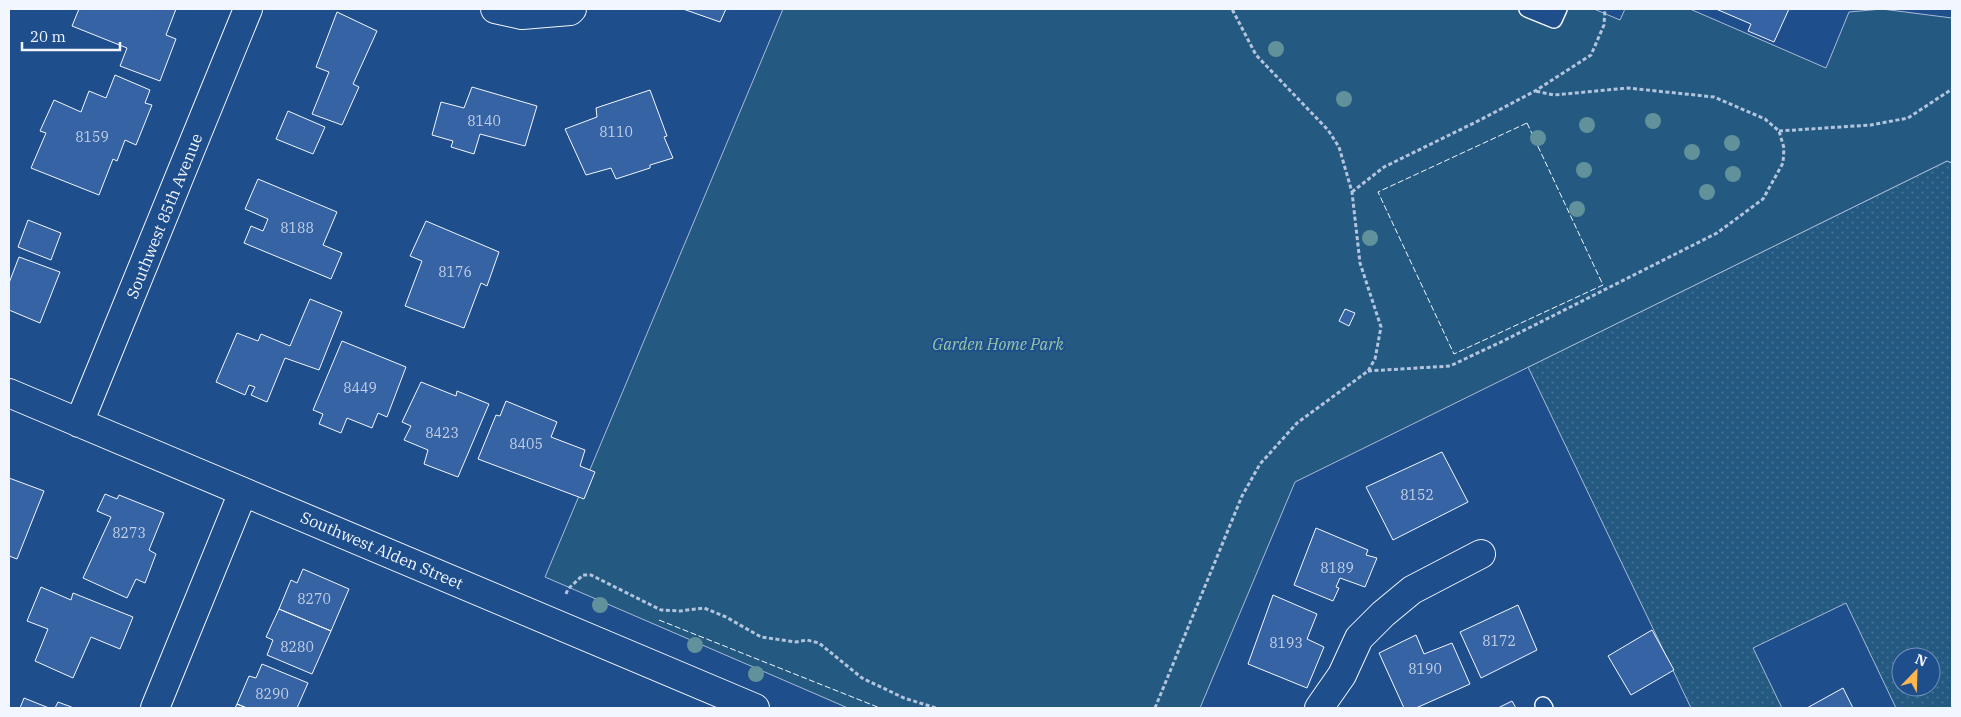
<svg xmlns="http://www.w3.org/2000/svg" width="1961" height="717" font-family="'IBM Plex Serif',serif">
	<defs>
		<pattern id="grass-dots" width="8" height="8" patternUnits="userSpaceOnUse" patternTransform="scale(1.25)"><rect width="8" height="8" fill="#245a82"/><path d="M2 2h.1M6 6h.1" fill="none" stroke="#447295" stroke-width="1.8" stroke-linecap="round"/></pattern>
	</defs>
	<rect width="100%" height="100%" fill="#1f4e8c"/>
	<!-- grass -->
	<path fill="url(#grass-dots)" stroke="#a8bbd7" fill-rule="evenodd" d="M 1947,161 L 1952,163 L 1952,708 L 1896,708 L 1846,603 L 1753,648 L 1782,708 L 1691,708 L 1528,367 ZM 1901,657 L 1931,657 L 1931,687 L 1901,687 Z"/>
	<!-- green -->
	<path fill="#245a82" stroke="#a8bbd7" d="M 783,9 L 1594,9 L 1620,20 L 1625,9 L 1690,9 L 1826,68 L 1849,12 L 1882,9 L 1952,18 L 1952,163 L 1947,161 L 1295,482 L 1200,708 L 848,708 L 545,577 Z"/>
	<!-- building -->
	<path fill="#3563a3" stroke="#f2f6ff" d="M 79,9 L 176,9 L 166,35 L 176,39 L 160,81 L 120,66 L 127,48 L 72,26 Z
		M 683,9 L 726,9 L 720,22 Z
		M 1716,9 L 1789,9 L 1774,42 L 1748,31 L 1751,24 Z
		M 337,12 L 377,31 L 353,84 L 359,87 L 342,125 L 312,114 L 329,72 L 316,67 Z
		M 115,75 L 150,90 L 145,103 L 152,105 L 136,145 L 125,140 L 117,161 L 113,159 L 99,195 L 31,168 L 46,133 L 40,131 L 54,100 L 81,112 L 89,91 L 106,98 Z
		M 472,87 L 537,106 L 525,146 L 480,134 L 474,154 L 451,147 L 453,141 L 432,135 L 441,102 L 464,108 Z
		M 650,90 L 667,136 L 664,137 L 673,158 L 650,165 L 650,168 L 616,179 L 611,168 L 586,175 L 565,129 L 597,117 L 596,108 Z
		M 288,111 L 325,127 L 313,154 L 276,139 Z
		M 258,179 L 337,212 L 323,245 L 342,253 L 331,279 L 244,243 L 251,226 L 263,231 L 268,219 L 245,209 Z
		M 28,220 L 61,233 L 51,260 L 18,247 Z
		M 426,221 L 499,252 L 487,286 L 481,283 L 464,328 L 405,306 L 422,261 L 410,256 Z
		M 19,257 L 60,272 L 40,323 L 9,310 L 9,283 Z
		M 310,299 L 342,312 L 319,370 L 285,358 L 267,402 L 251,395 L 255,387 L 249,385 L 245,395 L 216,382 L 237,333 L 258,341 L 261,334 L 290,346 Z
		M 1345,309 L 1355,313 L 1349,326 L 1339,321 Z
		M 342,341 L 406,367 L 387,417 L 378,413 L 372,428 L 347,418 L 341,433 L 319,424 L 323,414 L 313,410 Z
		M 421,382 L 456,396 L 457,391 L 489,404 L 458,477 L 424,464 L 428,450 L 404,440 L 411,426 L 402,422 Z
		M 506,401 L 557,422 L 551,437 L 585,450 L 580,466 L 595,472 L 584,499 L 478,459 L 496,415 L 500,416 Z
		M 1442,452 L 1468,502 L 1393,540 L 1366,487 Z
		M 9,478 L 44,491 L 17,559 L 9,556 Z
		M 105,494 L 117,499 L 119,495 L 164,513 L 149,550 L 156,554 L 145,583 L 136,579 L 127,598 L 83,578 L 111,517 L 97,511 Z
		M 1316,528 L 1368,550 L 1366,555 L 1377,558 L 1365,587 L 1340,578 L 1336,587 L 1339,588 L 1333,601 L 1294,585 Z
		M 303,569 L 349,589 L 331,631 L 279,609 L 291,580 L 297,583 Z
		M 41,587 L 71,600 L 73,593 L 133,617 L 120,649 L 91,637 L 73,678 L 35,661 L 48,629 L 27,621 Z
		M 1273,595 L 1317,614 L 1307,639 L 1324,647 L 1307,688 L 1248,664 Z
		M 1518,605 L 1537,650 L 1481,678 L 1460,632 Z
		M 279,609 L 331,631 L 312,674 L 267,655 L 273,640 L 266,637 Z
		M 1652,630 L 1674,670 L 1631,695 L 1608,656 Z
		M 1416,635 L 1424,654 L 1452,643 L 1470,684 L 1416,708 L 1404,708 L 1379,653 Z
		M 262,664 L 308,683 L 297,708 L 247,708 L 237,704 L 249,676 L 256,678 Z
		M 1843,688 L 1853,708 L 1807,708 Z
		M 24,698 L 49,708 L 20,708 Z
		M 1512,701 L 1516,708 L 1498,708 Z
		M 58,702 L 74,708 L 55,708 Z
		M 237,704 L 247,708 L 235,708 Z"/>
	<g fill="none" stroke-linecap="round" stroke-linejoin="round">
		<defs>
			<path id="lane" d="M 1527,9 L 1554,20 L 1559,9
				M 1543,705 L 1545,708"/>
			<path id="street" d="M 495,9 L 522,15 L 570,11 L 572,9
				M 9,393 L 755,708
				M 79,423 L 248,9
				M 155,708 L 243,492
				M 1319,708 L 1342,675 L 1359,638 L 1383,614 L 1412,590 L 1481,554"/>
		</defs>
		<!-- lane casing -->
		<use href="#lane" stroke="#f2f6ff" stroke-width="18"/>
		<!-- street casing -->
		<use href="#street" stroke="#f2f6ff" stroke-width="30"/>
		<!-- path -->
		<path stroke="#b3c4dc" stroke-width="3" stroke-dasharray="4 2.5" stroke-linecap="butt" d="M 1779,131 L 1871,125 L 1908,118 L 1952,89
			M 1352,192 L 1384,167 L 1480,120 L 1535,91 L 1591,55 L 1604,25 L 1605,9
			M 1368,371 L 1450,366 L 1503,341 L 1717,233 L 1763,199 L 1783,163 L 1784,148 L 1779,131 L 1765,119 L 1714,97 L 1628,88 L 1554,95 L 1535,91
			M 566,594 L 568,589 L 583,575 L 591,575 L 661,610 L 680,611 L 704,608 L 726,617 L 761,637 L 796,642 L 807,640 L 819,643 L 862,678 L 904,698 L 936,708
			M 1155,708 L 1242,496 L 1260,464 L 1297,423 L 1368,371 L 1375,359 L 1381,327 L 1360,263 L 1352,192 L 1339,147 L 1328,130 L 1256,55 L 1232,9"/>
		<!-- lane -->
		<use href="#lane" stroke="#1f4e8c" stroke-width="15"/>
		<!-- street -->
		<use href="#street" stroke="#1f4e8c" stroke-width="28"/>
		<!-- fence -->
		<path stroke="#f2f6ff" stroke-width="1" stroke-dasharray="6 2.5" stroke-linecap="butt" d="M 1527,123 L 1603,285 L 1454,354 L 1378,192 Z
			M 659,620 L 880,708"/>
	</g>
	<!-- trees -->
	<g fill="#61919a">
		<circle cx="1276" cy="49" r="8"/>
		<circle cx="1344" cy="99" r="8"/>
		<circle cx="1653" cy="121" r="8"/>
		<circle cx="1587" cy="125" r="8"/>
		<circle cx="1538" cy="138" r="8"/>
		<circle cx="1732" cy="143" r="8"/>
		<circle cx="1692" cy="152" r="8"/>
		<circle cx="1584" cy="170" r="8"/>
		<circle cx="1733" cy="174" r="8"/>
		<circle cx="1707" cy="192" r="8"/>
		<circle cx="1577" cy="209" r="8"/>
		<circle cx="1370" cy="238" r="8"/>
		<circle cx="600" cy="605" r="8"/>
		<circle cx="695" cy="645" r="8"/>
		<circle cx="756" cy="674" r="8"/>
	</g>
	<g text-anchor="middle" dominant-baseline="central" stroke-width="4" stroke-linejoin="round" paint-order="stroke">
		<!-- number labels -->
		<g font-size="14" fill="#c3d1e8">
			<text x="484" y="121">8140</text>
			<text x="616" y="132">8110</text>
			<text x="92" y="137">8159</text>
			<text x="297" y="228">8188</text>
			<text x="455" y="272">8176</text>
			<text x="360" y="388">8449</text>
			<text x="442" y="433">8423</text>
			<text x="526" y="444">8405</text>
			<text x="1417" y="495">8152</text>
			<text x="129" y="533">8273</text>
			<text x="1337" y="568">8189</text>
			<text x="314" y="599">8270</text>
			<text x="1499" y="641">8172</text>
			<text x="1286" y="643">8193</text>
			<text x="297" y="647">8280</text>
			<text x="1425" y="669">8190</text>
			<text x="272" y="694">8290</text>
		</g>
		<!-- street labels -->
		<g font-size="16" fill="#f2f6ff" stroke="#1f4e8c">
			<text transform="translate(164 216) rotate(-68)">Southwest 85th Avenue</text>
			<text transform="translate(382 550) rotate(23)">Southwest Alden Street</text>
		</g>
		<!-- park labels -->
		<g font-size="16" font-style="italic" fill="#97c8a6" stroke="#1f4e8c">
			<text x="998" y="344">Garden Home Park</text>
		</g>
	</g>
	<!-- border -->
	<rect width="1961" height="717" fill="none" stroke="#f2f6ff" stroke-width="20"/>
	<!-- north arrow -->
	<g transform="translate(1916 672) rotate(23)"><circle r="24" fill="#1f4e8c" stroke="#7391ba"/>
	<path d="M0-4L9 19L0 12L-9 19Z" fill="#ffb74d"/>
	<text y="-8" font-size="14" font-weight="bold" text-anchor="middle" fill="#f2f6ff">N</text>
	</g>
	<!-- scale -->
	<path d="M22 42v8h98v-8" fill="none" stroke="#f2f6ff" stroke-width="2.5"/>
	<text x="30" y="42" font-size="15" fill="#f2f6ff" stroke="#1f4e8c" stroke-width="4" paint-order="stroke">20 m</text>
</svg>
